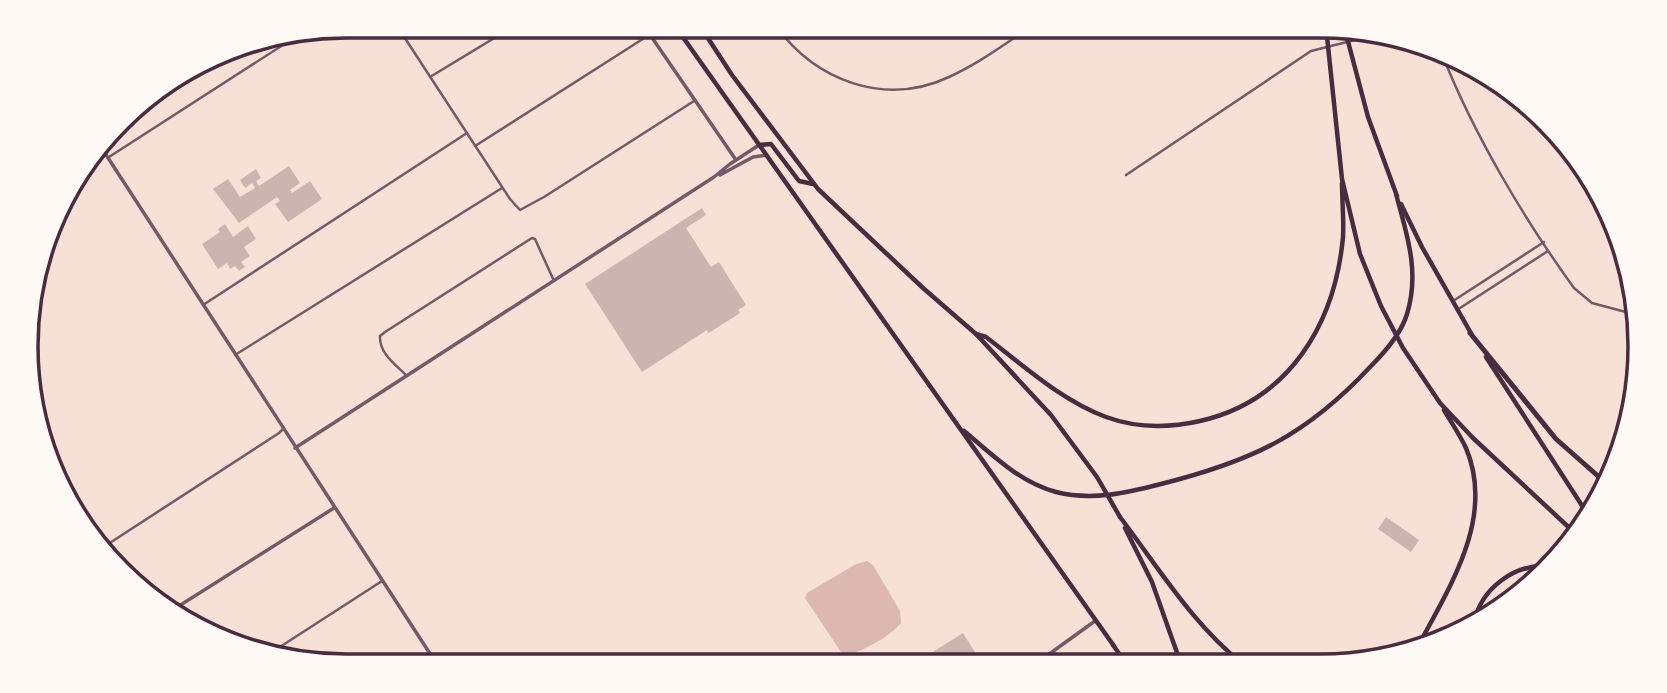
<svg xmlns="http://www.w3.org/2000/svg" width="1667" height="693" font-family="Raleway,sans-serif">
	<rect width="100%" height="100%" fill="#f7e1d7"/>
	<!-- water -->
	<path fill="#dcb8b0" d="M 867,561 L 873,565 L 900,611 L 901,623 C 892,635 858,655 843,655 L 805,598 L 807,593 L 856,564 Z"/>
	<!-- building -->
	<path fill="#ccb4b1" d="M 289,166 L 300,183 L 290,190 L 292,193 L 310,181 L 322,199 L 288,222 L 275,204 L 280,201 L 277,197 L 239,223 L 213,189 L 228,179 L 240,197 L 255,188 L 252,183 L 245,188 L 240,180 L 256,169 L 261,178 L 256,181 L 259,186 Z
		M 702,208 L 706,215 L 686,228 L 711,267 L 719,262 L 746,305 L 738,310 L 740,313 L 712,331 L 708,333 L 707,330 L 642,372 L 585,284 Z
		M 225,224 L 233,237 L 248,226 L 256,239 L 244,247 L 250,256 L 241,262 L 245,267 L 239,271 L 235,266 L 230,269 L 227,263 L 218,269 L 202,244 L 220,232 L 218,229 Z
		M 1386,517 L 1419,540 L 1411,552 L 1378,529 Z
		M 963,633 L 983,665 L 912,665 Z"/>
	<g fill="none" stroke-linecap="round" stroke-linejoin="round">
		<!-- minor -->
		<path stroke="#755966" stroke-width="2.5" d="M 397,26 L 510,199 L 520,210 L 544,197 L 694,101
			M 776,26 C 816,81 885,107 949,77 C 978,64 1005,44 1032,26
			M 1442,54 C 1473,133 1524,219 1574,288 L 1592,303 L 1637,315
			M 430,77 L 514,26
			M 475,146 L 649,35
			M 109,157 L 300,34
			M 1126,175 L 1311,51 L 1375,35
			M 1453,301 L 1544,242
			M 203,305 L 467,133
			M 1457,310 L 1548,251
			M 235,355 L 502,188
			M 407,376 C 395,364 379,353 380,336 L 385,332 L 532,238 L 535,239 L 554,281
			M 102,548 L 279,433 L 283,429
			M 269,654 L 382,581"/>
		<!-- tertiary -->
		<path stroke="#755966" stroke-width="3.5" d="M 644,26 L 736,160
			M 101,147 L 438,666
			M 720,175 L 753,157 L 767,155
			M 295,448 L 714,177 L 730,164 L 759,145
			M 171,611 L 334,508
			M 1034,665 L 1095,621"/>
		<!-- secondary -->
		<path stroke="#4a2c40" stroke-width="4.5" d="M 675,26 L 1114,646
			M 700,26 L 732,75 L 818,189 L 923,288 L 976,334 L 1051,415 L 1097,477 L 1120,517
			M 759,145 L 771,144 L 799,181 L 813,184"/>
		<!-- primary -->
		<path stroke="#4a2c40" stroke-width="4.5" d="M 1326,27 L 1342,179 L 1360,254 L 1381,306 L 1403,348 L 1440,403 L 1473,438 L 1577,535
			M 1345,30 L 1368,117 L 1397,196
			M 1401,204 L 1422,247 L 1472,335
			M 976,334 L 986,337 C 1024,366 1061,400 1106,417 C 1136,428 1169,428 1200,421 C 1289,401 1335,324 1343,237 C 1344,219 1342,201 1342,183
			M 1486,357 L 1590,518
			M 964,431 C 993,455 1019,482 1056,492 C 1092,501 1126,493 1161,484 C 1252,461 1306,436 1371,366 C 1385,352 1401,334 1407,314 C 1420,272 1407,235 1396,194
			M 1120,517 C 1158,567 1194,626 1243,664
			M 1125,528 L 1152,582 L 1181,664
			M 1474,623 C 1481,588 1515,563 1551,566
			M 1113,645 L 1127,665
			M 1416,650 C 1448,589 1496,519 1466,448 C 1460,435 1451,422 1444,410"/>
		<!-- motorway -->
		<path stroke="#4a2c40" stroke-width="5" d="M 1470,333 L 1556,439 L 1607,484"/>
	</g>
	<!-- crop -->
	<path d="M0 0H1667V693H0ZM346 38H1320A308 308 0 0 1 1628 346V346A308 308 0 0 1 1320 654H346A308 308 0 0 1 38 346V346A308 308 0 0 1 346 38Z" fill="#fffaf5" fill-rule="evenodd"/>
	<path fill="none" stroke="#4a2c40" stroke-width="3.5" d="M346 38H1320A308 308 0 0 1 1628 346V346A308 308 0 0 1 1320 654H346A308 308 0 0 1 38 346V346A308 308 0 0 1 346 38Z"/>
</svg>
